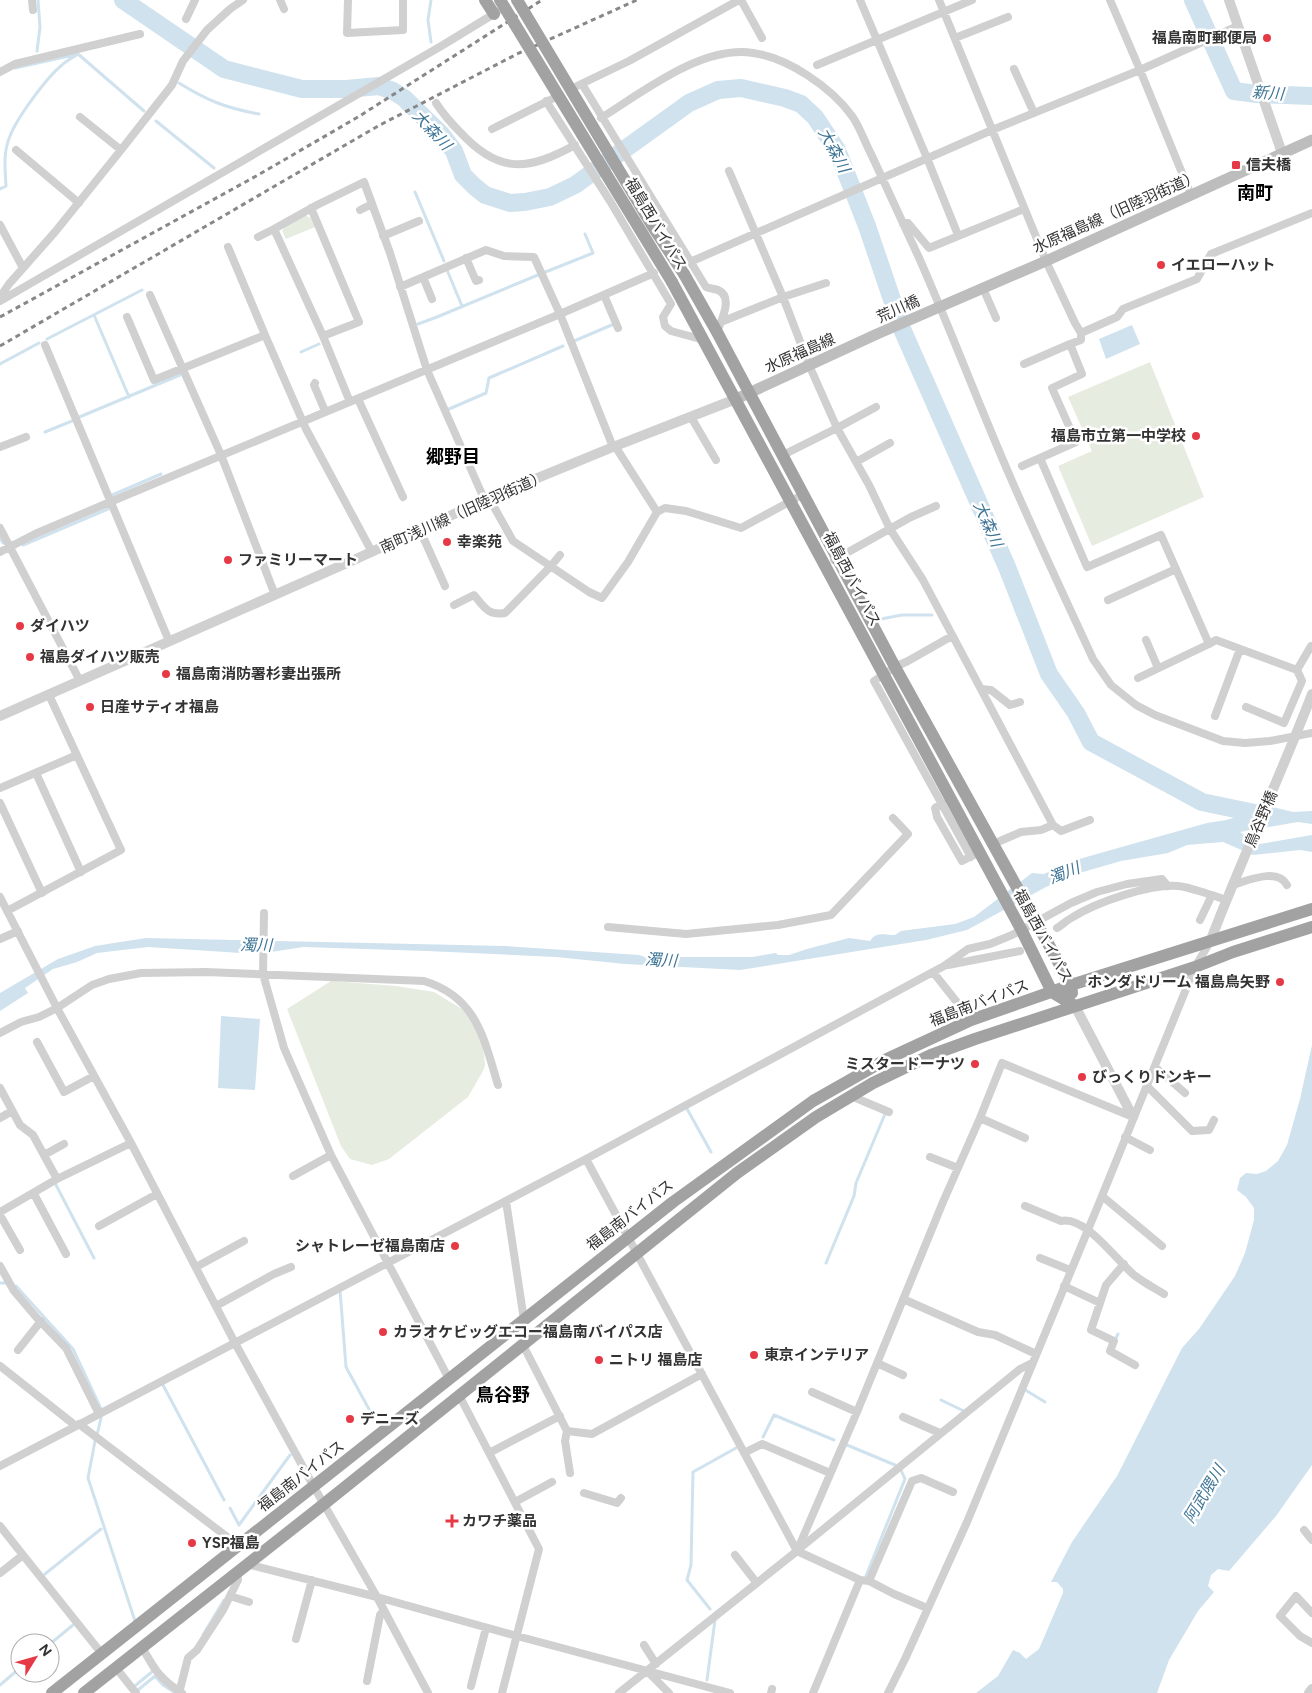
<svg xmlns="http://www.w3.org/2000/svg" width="1312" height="1693" font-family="Figtree,'Noto Sans JP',sans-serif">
	<rect width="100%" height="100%" fill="#fff"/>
	<!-- green -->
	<path fill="#e6ecdf" d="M 304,215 L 311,218 L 315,227 L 286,239 L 282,231 L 285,226 Z
		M 1150,362 L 1204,497 L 1092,546 L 1058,466 L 1092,451 L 1068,397 Z
		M 331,981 L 396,986 L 434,992 L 462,1009 L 473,1021 L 480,1035 L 484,1054 L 485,1065 L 483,1071 L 468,1097 L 389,1159 L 372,1165 L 350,1159 L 341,1146 L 287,1009 Z"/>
	<!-- water -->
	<path fill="#cfe2ee" d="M 1132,325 L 1140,344 L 1106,359 L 1099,339 Z
		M 1273,807 L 1293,812 L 1312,811 L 1312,824 L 1298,822 L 1240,832 L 1260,844 L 1312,835 L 1312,852 L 1300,850 L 1253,855 L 1223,842 L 1187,845 L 1168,853 L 1121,861 L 1076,874 L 1046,887 L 967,930 L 926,940 L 740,970 L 625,964 L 556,957 L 427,951 L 303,947 L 271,952 L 241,953 L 148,947 L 97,953 L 77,962 L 53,969 L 25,988 L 28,993 L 0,1011 L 0,993 L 58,959 L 95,946 L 146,938 L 506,946 L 639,955 C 648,959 659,960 668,957 L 752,957 L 776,953 L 778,955 L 789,955 L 807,949 L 849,938 L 870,941 C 876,931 884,935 895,935 L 901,931 L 955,924 L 974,917 L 1032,873 L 1044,874 L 1072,861 L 1207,823 L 1226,820 Z
		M 221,1016 L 260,1019 L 255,1090 L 218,1088 Z
		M 1312,1045 L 1312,1465 L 1276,1516 L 1229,1571 L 1218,1569 L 1211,1575 L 1208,1586 L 1214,1592 L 1198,1611 L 1169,1660 L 1157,1693 L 976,1693 L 998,1676 L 1013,1650 L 1020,1653 L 1026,1659 L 1039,1649 L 1063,1593 L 1063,1589 L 1057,1582 L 1051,1582 L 1072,1542 L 1117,1476 L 1182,1348 L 1199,1329 L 1235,1276 L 1245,1253 L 1254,1220 L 1254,1208 L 1246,1197 L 1237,1190 L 1240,1178 L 1246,1173 L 1257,1174 L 1266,1171 L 1278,1161 L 1287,1145 L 1300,1099 Z"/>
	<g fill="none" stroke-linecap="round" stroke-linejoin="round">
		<!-- stream -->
		<path stroke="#cfe2ee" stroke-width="3" d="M 431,0 L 428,20 L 431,42
			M 37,51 L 40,27 L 38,0
			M 15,68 L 78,54 L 144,111
			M 179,83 C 208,101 226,108 259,114
			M 156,121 L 214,168
			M 0,189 L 6,186 C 5,169 3,152 10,136 C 17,118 46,78 62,65 C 66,61 72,58 78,54
			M 415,192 L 444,261
			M 447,270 L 462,306
			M 543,273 L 593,253 L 585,234
			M 94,315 L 129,397
			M 418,324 L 437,317 L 538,275
			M 47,339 L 142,290
			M 574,341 L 614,324
			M 301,352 L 319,344
			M 0,364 L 39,343
			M 449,409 L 486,393 L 489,378 L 563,346
			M 77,418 L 180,375
			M 45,432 L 72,421
			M 110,496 L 161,474
			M 0,538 L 3,543
			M 23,545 L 108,509
			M 881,619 L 902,615 L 932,615
			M 686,1107 L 711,1152
			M 56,1185 L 94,1258
			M 826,1263 L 854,1196 L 856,1183 L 885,1114
			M 0,1283 L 9,1283
			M 16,1286 L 73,1349 L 101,1409
			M 340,1290 L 346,1367 L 376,1422
			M 1115,1340 L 1118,1334
			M 163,1385 L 224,1500
			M 1022,1388 L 1045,1402
			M 941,1400 L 966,1412
			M 97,1435 L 101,1418
			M 763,1437 L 774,1415 L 834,1440
			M 95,1441 L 88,1478 L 136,1624
			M 847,1445 L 895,1465
			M 230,1508 L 239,1525 L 290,1455
			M 45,1574 L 101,1529
			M 866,1576 L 905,1479 L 901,1470
			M 710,1609 L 687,1580 L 691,1565 L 693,1472 L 736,1448
			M 203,1635 L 224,1600
			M 50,1644 L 73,1625
			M 707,1680 L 715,1620
			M 0,1685 L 20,1668
			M 136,1685 L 153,1671 L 151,1668
			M 138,1690 L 155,1676 L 163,1685 L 174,1692"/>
		<!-- river -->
		<path stroke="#cfe2ee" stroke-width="18" d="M 123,0 L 224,69 L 302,89 L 346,89 L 379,86 L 393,91 L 404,98 L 441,134 L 454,151 L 463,175 L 474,186 L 485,195 L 510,203 L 525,202 L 550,197 L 575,185 L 689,103 L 718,90 L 741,88 L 785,98 L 801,104 L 815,117 L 837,150 L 867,226 L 902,329 L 1007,567 L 1049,674 L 1076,713 L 1091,742 L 1202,802 L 1273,817
			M 1193,0 L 1234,91 L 1257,94 L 1312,96"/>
		<!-- minor -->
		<path stroke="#d0d0d0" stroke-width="8" d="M 32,0 L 33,10
			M 280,0 L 284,9
			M 348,0 L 347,33 L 403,30 L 403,0
			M 741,0 L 762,38
			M 860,0 L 927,158 L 958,235
			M 939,0 L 1046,261 L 1075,323 L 1081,333 L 1117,317 L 1123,309 L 1197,279 L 1211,254 L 1312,213
			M 1110,0 L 1140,70 L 1191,195
			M 186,19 L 195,0
			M 955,38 L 1008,17
			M 817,65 L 972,0
			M 1014,69 L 1034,113
			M 0,72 L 15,64 L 140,34
			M 582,84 L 706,287 C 709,288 714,289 718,290 C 734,297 721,321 717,332
			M 577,86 L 629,61 L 739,0
			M 546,101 L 610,201 L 671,304 L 663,317 L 665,326 L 671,331 L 704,340
			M 436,103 C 443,114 451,123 461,133 C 499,174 528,171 575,145
			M 80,117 L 121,150
			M 601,118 C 643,92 702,45 753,53 C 788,58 831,87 852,116 C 860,127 865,143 872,156 C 888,190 904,225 920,260 C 952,333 980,408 1012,481 C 1038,541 1066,600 1093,659 L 1111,685 L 1136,705 L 1155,715 L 1223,741 L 1245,743 L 1270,741 L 1312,733
			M 492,129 L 552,99
			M 16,150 L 79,203
			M 729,171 L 783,297 L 809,365 L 837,428 L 869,485 L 890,529 L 923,580 L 1053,825 L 1041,830 L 1021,832 L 1000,841
			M 311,208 L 359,322 L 323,336
			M 360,210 L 372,204
			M 903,224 L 908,223 L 929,248 L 1024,209
			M 0,225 L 23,268
			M 383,236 L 419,221
			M 258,237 L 274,229
			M 228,247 L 265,335
			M 466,258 L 476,281 L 479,280
			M 690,262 L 992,130 L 1140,70 L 1238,26
			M 423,277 L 432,299
			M 400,287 L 486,250 L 504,256 L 534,257 L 560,314 L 613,447
			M 983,288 L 996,318
			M 150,295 L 221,455 L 275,595
			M 604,295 L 618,328
			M 0,297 L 9,284 L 55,232 L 121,150 L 172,85 L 183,61 L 207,30 L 230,9 L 243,0
			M 0,301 L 443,45 L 497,12
			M 127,317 L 154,380 L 265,335 L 306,429 L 372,552
			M 721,322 L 783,297 L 826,283
			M 1081,333 L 1081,340 L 1070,344 L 1082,374 L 1052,388 L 1076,442 L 1040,458 L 1087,567 L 1161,535 L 1209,644 L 1216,640 L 1297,670 L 1311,646 L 1312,646
			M 45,345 L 169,641
			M 1024,364 L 1070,344
			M 315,383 L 314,385 L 325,411
			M 358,399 L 403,497
			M 350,402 L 323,336 L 274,229 L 317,205 L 364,182 L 390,253 L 427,370 L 485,501
			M 691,417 L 716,460
			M 615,446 L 657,512
			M 0,447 L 26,437
			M 781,456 L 837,428 L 876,407
			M 856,462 L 890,443
			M 1022,466 L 1040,458
			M 489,498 L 513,541 L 589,592 L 602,598 L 628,562 L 657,512 L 665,508 L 686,511 L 741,528 L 802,495
			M 0,528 L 80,681
			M 420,530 L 445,586
			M 0,552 L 35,534 L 110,502 L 560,314 L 654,273
			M 834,560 L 911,517 L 936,506
			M 1108,600 L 1176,569
			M 454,605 L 474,595 C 484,607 488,616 505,613 L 551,566 L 560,555
			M 952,636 L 908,661 L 895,667 L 874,681 L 971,857
			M 1146,640 L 1158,668
			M 1138,678 L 1209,644
			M 981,689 L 991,690 L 1010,705 L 1020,702
			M 1246,707 L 1284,723 L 1302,681 L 1297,670
			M 1215,716 L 1240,649
			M 36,773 L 81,872
			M 0,788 L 77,755
			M 0,803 L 42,893
			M 942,803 L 935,808 L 937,817 L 962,861 L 974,855
			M 1053,825 L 1061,831 L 1090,820
			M 1232,885 C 1247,881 1277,867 1287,885
			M 0,897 L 57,1008 L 131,1143 L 235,1343 L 314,1487 L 377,1597 L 428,1693
			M 7,911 L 121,850 L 49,695
			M 264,913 L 263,974 L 284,1048 L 331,1155 L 449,1379
			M 1200,920 L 1212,895 L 1226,900
			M 608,927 L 686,934 L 778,925 L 831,915 L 908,834 L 893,818
			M 1057,928 C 1062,925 1067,920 1073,917 C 1097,902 1149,884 1178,886 C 1189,887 1201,892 1212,895
			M 0,939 L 18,931
			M 948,965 L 1020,951
			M 933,972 L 971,1020
			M 0,1033 L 21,1022 L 39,1017 L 57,1008 L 92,985 L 109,979 L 141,973 L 206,972 L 424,981 C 477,997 484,1039 498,1085
			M 37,1042 L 64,1092 L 94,1076
			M 1155,1067 L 1185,1093
			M 1147,1086 L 1192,1131 L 1209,1130 L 1214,1120
			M 0,1088 L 20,1125 L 33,1135 L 57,1179
			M 851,1096 L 889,1112
			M 0,1118 L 12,1111
			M 980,1118 L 1025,1138
			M 1125,1137 L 1150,1150
			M 44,1155 L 64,1144
			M 930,1157 L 958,1168
			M 586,1159 L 797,1551 L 860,1580 L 869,1581 L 894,1594 L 927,1608
			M 293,1176 L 331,1155
			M 34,1194 L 66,1254
			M 1102,1196 L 1162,1246
			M 506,1201 L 524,1320
			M 1025,1206 L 1061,1221 C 1086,1216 1116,1260 1134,1275 C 1143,1282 1154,1288 1164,1294
			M 0,1212 L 57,1179 L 131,1143
			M 0,1215 L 20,1250
			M 99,1226 L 157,1194
			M 1040,1258 L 1070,1270
			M 1124,1264 L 1106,1285 L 1091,1330 L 1114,1341 L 1110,1351 L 1135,1365
			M 0,1266 L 14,1291 L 37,1318 L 66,1348 L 99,1414
			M 196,1267 L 244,1241
			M 1064,1286 L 1100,1303
			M 903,1299 L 978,1332 L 995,1335 L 1036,1354
			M 216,1306 L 274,1274 L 291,1267
			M 523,1345 L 567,1431 L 592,1434 L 702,1374
			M 18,1350 L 41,1321
			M 877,1363 L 903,1375
			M 0,1366 L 76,1426
			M 812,1392 L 857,1412
			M 459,1395 L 539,1549 L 502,1693
			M 903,1417 L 940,1433
			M 79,1424 L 239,1546
			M 567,1431 L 565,1441 L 570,1473
			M 489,1453 L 560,1416
			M 744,1453 L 762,1444 L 830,1473
			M 0,1466 L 586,1159 L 944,966 L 968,949 L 990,944 L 1012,935 L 1071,903 L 1097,892 L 1127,884 L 1162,879 L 1168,886
			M 584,1493 L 617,1503 L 621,1498
			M 515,1502 L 552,1482
			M 0,1526 L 23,1555 L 0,1573
			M 1304,1530 L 1312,1540
			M 799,1549 L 1020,1369 L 1032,1363
			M 23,1555 L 102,1654
			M 735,1555 L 756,1582
			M 247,1564 L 377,1597 L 517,1636 L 730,1693
			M 869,1581 L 912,1481 L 921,1478 L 953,1492
			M 230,1596 L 249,1602
			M 1312,1613 L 1296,1596 L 1280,1616 L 1300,1636 L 1312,1643
			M 296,1639 L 312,1580
			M 644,1645 L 656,1664
			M 142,1647 C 154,1669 160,1679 182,1693
			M 116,1668 L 136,1693
			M 647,1671 L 669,1693
			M 367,1681 L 380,1615 L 384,1610
			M 471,1686 L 486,1628
			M 179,1693 L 188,1658 L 197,1650 L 223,1610 L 238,1580 L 237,1572
			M 619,1693 L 797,1551 L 857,1412 L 943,1202 L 980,1118 L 1002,1063 L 1133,1117
			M 771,1693 L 772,1689
			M 813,1693 L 860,1580
			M 888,1693 L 905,1659 L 967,1522 L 1102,1196 L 1195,967 L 1210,942"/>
		<!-- tertiary -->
		<path stroke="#d0d0d0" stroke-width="10" d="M 1229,0 L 1282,153
			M 0,716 L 356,559 L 489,498 L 613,447 L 736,399
			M 1210,942 C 1242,858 1280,777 1312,694
			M 1075,1006 L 1133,1117
			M 1309,1693 L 1312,1689"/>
		<!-- secondary -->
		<path stroke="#bdbdbd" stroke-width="11" d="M 736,399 L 877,334 L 1046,261 L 1312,140"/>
		<!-- trunk -->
		<path stroke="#a2a2a2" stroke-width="12" d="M 485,0 L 494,14
			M 684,274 L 717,332 L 895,667 L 1071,985 L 1072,993
			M 672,282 L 1022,931 L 1052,992 L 1075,1006
			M 52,1693 L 673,1202 L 813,1101 L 887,1059 L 971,1020 L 1071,985 L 1312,909
			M 84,1693 L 324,1504 L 737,1173 L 816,1117 L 873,1083 L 931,1055 L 975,1039 L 1195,967 L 1233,952 L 1312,927"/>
		<!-- rail -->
		<path stroke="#888" stroke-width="3" stroke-dasharray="5 4" stroke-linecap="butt" d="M 0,317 L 258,175 L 358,117 L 542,0
			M 0,346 L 378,126 L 517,54 L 637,0"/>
		<!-- trunk-bridge -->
		<path stroke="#a2a2a2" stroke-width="12" d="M 500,0 L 672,282
			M 517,0 L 653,227 L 684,274"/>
	</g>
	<!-- markers -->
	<g fill="#e63946" stroke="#fff" stroke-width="2">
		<circle cx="1267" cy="38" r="5"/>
		<rect x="1231" y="160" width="10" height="10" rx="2.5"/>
		<circle cx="1161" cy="265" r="5"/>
		<circle cx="1196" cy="436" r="5"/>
		<circle cx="447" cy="542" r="5"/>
		<circle cx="228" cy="560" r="5"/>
		<circle cx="20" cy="626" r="5"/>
		<circle cx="30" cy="657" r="5"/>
		<circle cx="166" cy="674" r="5"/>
		<circle cx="90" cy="707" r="5"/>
		<circle cx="1280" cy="982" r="5"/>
		<circle cx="975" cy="1064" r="5"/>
		<circle cx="1082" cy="1077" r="5"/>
		<circle cx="455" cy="1246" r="5"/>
		<circle cx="383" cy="1332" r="5"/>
		<circle cx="754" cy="1355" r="5"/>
		<circle cx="599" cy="1360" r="5"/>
		<circle cx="350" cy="1419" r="5"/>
		<path d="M449.5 1513.5h5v5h5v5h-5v5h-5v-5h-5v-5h5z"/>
		<circle cx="192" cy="1543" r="5"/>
	</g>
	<g text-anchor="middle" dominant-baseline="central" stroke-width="5" stroke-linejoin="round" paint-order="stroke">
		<!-- poi labels -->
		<g font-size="15" font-weight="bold" fill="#333" stroke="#fff" text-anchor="start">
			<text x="1257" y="38" text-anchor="end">福島南町郵便局</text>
			<text x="1246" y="165">信夫橋</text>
			<text x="1171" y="265">イエローハット</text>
			<text x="1186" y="436" text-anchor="end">福島市立第一中学校</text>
			<text x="457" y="542">幸楽苑</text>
			<text x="238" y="560">ファミリーマート</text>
			<text x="30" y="626">ダイハツ</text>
			<text x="40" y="657">福島ダイハツ販売</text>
			<text x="176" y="674">福島南消防署杉妻出張所</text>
			<text x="100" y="707">日産サティオ福島</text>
			<text x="1270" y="982" text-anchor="end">ホンダドリーム 福島鳥矢野</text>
			<text x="965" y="1064" text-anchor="end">ミスタードーナツ</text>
			<text x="1092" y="1077">びっくりドンキー</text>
			<text x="445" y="1246" text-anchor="end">シャトレーゼ福島南店</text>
			<text x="393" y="1332">カラオケビッグエコー福島南バイパス店</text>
			<text x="764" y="1355">東京インテリア</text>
			<text x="609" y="1360">ニトリ 福島店</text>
			<text x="360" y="1419">デニーズ</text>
			<text x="462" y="1521">カワチ薬品</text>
			<text x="202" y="1543">YSP福島</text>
		</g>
		<!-- street labels -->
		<g font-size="15" fill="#333" stroke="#fff">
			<text transform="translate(1116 212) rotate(-24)">水原福島線（旧陸羽街道）</text>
			<text transform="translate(656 224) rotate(59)">福島西バイパス</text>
			<text transform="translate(898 309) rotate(-24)">荒川橋</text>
			<text transform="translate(800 353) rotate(-24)">水原福島線</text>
			<text transform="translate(463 512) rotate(-24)">南町浅川線（旧陸羽街道）</text>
			<text transform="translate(852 579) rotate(62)">福島西バイパス</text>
			<text transform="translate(1261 819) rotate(-67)">鳥谷野橋</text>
			<text transform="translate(1043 936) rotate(61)">福島西バイパス</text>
			<text transform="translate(979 1003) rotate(-21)">福島南バイパス</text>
			<text transform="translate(630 1215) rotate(-38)">福島南バイパス</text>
			<text transform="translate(301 1476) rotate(-38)">福島南バイパス</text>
		</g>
		<!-- water labels -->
		<g font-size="16" font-style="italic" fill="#3f7597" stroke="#fff">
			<text transform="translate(1268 93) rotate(4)">新川</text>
			<text transform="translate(432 130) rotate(47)">大森川</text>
			<text transform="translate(834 150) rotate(62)">大森川</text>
			<text transform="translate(988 524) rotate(66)">大森川</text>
			<text transform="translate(1064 873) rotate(-22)">濁川</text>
			<text transform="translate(256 945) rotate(1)">濁川</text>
			<text transform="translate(661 960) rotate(3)">濁川</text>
			<text transform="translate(1204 1494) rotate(-59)">阿武隈川</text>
		</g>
		<!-- quarter labels -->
		<g font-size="18" font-weight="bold" fill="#000" stroke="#fff">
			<text x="1255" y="193">南町</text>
			<text x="453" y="457">郷野目</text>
			<text x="503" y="1395">鳥谷野</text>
		</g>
	</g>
	<!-- north arrow -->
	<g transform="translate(35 1658) rotate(53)"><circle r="24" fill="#ffffff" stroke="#adadad"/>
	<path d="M0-4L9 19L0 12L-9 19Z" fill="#e63946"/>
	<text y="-8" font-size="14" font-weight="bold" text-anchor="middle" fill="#333333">N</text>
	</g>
</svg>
